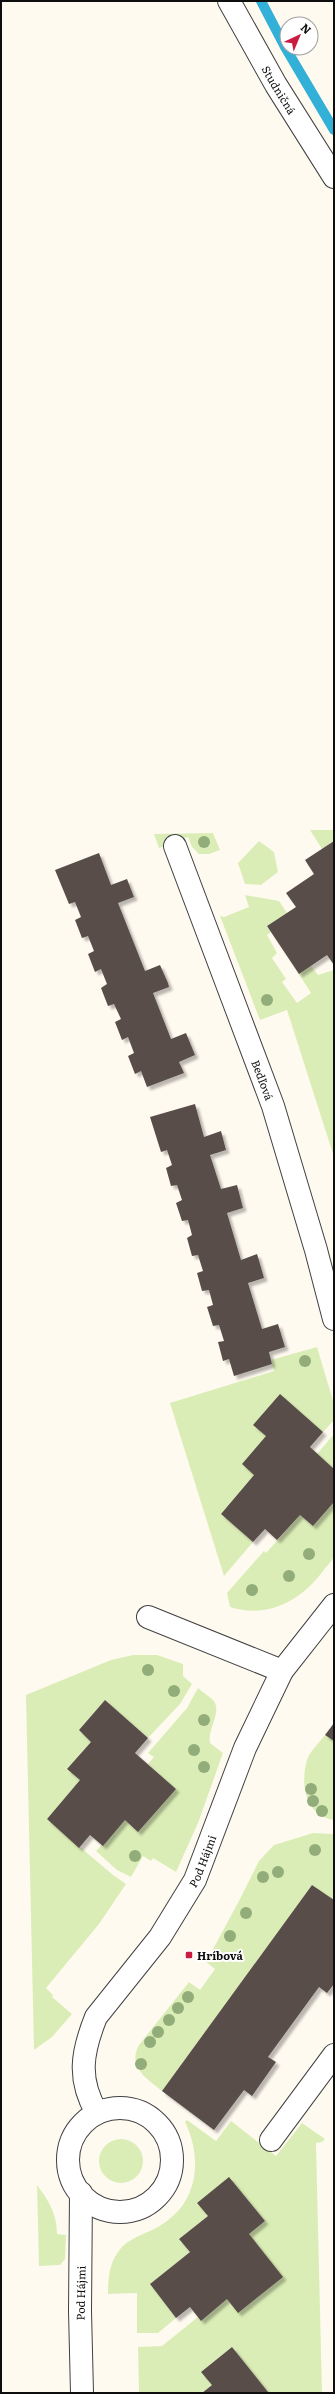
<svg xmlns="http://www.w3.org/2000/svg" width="335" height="2394" font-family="Literata,serif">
	<defs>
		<filter id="shadow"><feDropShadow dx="3.5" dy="3.5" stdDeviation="1" flood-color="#0004"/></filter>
	</defs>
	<rect width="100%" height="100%" fill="#fffaf0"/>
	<!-- green -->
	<path fill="#dbedb6" d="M 310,830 L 334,830 L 334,841 L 322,849 Z
		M 213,833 L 220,850 L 209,854 L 199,854 L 192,847 L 188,837 L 159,848 L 154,834 Z
		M 259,841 L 274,852 L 278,872 L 261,885 L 245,884 L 238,863 Z
		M 245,895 L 279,901 L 287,913 L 267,926 L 271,932 L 267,935 L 277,953 L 272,958 L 286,979 L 282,982 L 297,1003 L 311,993 L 299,974 L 311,966 L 318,975 L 334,970 L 334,1157 L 287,1010 L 260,1020 L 220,916 L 224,917 L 249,907 Z
		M 317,1347 L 334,1404 L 334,1420 L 323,1432 L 280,1395 L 254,1425 L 266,1436 L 254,1475 L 221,1514 L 253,1542 L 224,1576 L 170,1403 L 274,1371 L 271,1360 Z
		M 334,1434 L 334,1469 L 317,1454 Z
		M 334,1502 C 334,1513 335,1549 334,1557 C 331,1562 326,1567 323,1571 C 301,1601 267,1619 230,1607 L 227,1593 L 264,1551 L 266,1553 L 300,1515 L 313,1526 Z
		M 133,1655 L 157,1655 L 183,1664 L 183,1676 L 192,1684 L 180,1704 L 148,1738 L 105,1700 L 79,1730 L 91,1742 L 67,1769 L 80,1780 L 47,1819 L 113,1875 L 126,1884 L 99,1924 L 46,1988 L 53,1995 L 52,1997 L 72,2014 L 52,2037 L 34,2050 L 26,1695 L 111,1660 Z
		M 198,1688 C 202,1692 209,1696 213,1700 C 223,1711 207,1729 210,1743 L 223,1753 L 198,1823 L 176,1872 L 153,1858 L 151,1861 L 143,1856 L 131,1877 L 117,1870 L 96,1851 L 125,1820 L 176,1789 L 148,1764 L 154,1757 L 148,1753 L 187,1708 Z
		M 325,1735 L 334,1741 L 334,1820 C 305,1816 300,1784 307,1760 C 309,1752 320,1742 325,1735 Z
		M 313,1833 L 334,1834 L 334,1900 L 312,1885 L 162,2091 C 147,2079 127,2067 139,2045 L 189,1982 L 200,1990 L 215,1969 L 206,1962 L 240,1899 L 259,1861 L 274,1845 Z
		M 187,2120 L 216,2141 L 231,2121 L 276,2156 L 302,2123 L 325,2139 L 322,2142 L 316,2143 L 322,2393 L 266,2393 L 268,2392 L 232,2347 L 201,2372 L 212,2385 L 202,2393 L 139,2393 L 138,2347 L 162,2346 L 198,2317 L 201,2321 L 227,2299 L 249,2234 L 265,2221 L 229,2178 L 197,2203 L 208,2216 L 179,2239 L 190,2252 L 150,2284 L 176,2318 L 158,2333 L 137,2333 L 137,2293 L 108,2294 C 108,2279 109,2265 118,2252 C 129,2236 149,2234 164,2223 C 199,2200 202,2157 185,2122 Z
		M99 2161a22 22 0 1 1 44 0a22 22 0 1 1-44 0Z
		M 37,2185 C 49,2201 57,2214 57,2234 L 66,2235 L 65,2259 L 60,2265 L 39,2266 Z"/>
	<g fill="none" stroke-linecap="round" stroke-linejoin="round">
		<!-- stream -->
		<path stroke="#32b0d7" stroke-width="10" d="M 261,1 L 285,47 L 334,130"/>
	</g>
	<!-- building -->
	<path fill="#584d4a" filter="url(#shadow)" d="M 334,841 L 334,965 L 327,955 L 299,974 L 267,926 L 296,907 L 286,893 L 314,874 L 305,860 Z
		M 99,853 L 111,885 L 127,879 L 134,897 L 118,903 L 145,971 L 160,965 L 168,983 L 169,987 L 153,993 L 171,1039 L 186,1033 L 195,1055 L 179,1062 L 184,1073 L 147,1087 L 141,1071 L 135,1074 L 128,1056 L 134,1053 L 128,1037 L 122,1040 L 115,1022 L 121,1019 L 114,1004 L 108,1006 L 101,988 L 107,984 L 101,969 L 95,972 L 88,954 L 94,951 L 88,936 L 82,938 L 75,920 L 81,917 L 75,902 L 69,904 L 55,870 Z
		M 195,1104 L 204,1137 L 221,1131 L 226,1150 L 210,1155 L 221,1189 L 237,1185 L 243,1208 L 227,1213 L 241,1260 L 257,1254 L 258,1257 L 264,1278 L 248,1283 L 262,1329 L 278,1324 L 285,1347 L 269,1352 L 272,1364 L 234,1376 L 229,1359 L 223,1361 L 218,1342 L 224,1341 L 219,1325 L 213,1326 L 207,1307 L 213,1305 L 209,1290 L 202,1291 L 197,1273 L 203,1271 L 198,1255 L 192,1256 L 187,1238 L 192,1235 L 188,1220 L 182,1221 L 176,1203 L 182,1200 L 177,1185 L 171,1186 L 166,1168 L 172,1165 L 167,1150 L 161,1152 L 150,1117 Z
		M 280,1394 L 323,1432 L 310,1447 L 334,1469 L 334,1502 L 313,1526 L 300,1515 L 277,1540 L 265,1529 L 253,1542 L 221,1514 L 254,1475 L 242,1464 L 266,1436 L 253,1425 Z
		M 105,1700 L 148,1738 L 135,1753 L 176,1789 L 138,1832 L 125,1820 L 103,1846 L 90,1835 L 79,1848 L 47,1819 L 80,1780 L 67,1769 L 91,1742 L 79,1730 Z
		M 334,1723 L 334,1741 L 325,1735 Z
		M 312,1885 L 334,1900 L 334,1984 L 327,1993 L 319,1987 L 268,2057 L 276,2062 L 252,2096 L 244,2090 L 214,2130 L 162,2091 Z
		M 229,2177 L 265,2221 L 249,2234 L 283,2277 L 238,2313 L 227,2299 L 201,2321 L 190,2307 L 176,2318 L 150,2284 L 190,2252 L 179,2239 L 208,2216 L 197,2203 Z
		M 232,2347 L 268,2392 L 266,2393 L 202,2393 L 212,2385 L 201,2372 Z"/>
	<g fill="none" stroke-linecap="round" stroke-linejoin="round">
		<defs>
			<g id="minor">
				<path id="s1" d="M 229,1 L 276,85 L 334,177"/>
				<path id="s2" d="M 175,846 L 273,1106 L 316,1250 L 334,1319"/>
				<path d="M 148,1617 L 282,1671"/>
				<circle cx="120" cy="2160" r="52"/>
				<path id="s3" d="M 97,2113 C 77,2079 82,2052 96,2017 L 160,1937 L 195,1880 L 245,1748 L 282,1671 L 334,1605"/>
				<path d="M 271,2140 L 334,2055"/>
				<path d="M 81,2193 L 80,2311 L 82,2393"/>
			</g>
		</defs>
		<!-- minor casing -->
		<use href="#minor" stroke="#414141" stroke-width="24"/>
		<!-- minor -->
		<use href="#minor" stroke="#fff" stroke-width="22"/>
	</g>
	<!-- trees -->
	<g fill="#92ac7a">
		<circle cx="204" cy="842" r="6"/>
		<circle cx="267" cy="1000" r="6"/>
		<circle cx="305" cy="1361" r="6"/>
		<circle cx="309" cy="1554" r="6"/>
		<circle cx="289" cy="1576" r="6"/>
		<circle cx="252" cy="1590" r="6"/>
		<circle cx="148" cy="1670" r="6"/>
		<circle cx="174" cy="1691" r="6"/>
		<circle cx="204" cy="1720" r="6"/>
		<circle cx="194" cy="1750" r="6"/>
		<circle cx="204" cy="1767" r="6"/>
		<circle cx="311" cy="1789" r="6"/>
		<circle cx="313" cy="1801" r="6"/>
		<circle cx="322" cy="1811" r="6"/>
		<circle cx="315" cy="1850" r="6"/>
		<circle cx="135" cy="1856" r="6"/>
		<circle cx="278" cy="1872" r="6"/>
		<circle cx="263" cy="1877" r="6"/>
		<circle cx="246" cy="1913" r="6"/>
		<circle cx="230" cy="1936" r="6"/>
		<circle cx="188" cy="1997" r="6"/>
		<circle cx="178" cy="2008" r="6"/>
		<circle cx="169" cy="2020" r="6"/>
		<circle cx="158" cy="2032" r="6"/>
		<circle cx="150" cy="2042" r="6"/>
		<circle cx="141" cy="2064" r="6"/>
	</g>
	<!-- markers -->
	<rect fill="#ca1b40" stroke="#fff" stroke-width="1.5" x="185" y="1951" width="8" height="8" rx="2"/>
	<g text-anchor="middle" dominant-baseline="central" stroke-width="4" stroke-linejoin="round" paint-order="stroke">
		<!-- street labels -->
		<g font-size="11" fill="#0e0e0e" stroke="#fff">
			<text stroke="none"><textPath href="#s1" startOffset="102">Studničná</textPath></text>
			<text stroke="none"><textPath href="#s2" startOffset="250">Bedľová</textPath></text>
			<text stroke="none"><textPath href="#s3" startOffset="290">Pod Hájmi</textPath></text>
			<text transform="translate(80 2293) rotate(-89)">Pod Hájmi</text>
		</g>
		<!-- poi labels -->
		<g font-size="11" font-weight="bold" fill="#0e0e0e" stroke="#fff" text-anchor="start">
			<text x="197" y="1955">Hríbová</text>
		</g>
	</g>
	<!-- border -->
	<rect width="335" height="2394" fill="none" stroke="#0e0e0e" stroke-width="4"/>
	<!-- north arrow -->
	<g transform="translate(299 36) rotate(44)"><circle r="19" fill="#ffffff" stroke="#9f9f9f"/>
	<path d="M0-3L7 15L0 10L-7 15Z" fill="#ca1b40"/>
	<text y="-6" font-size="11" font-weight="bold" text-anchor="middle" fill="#0e0e0e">N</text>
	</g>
</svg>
